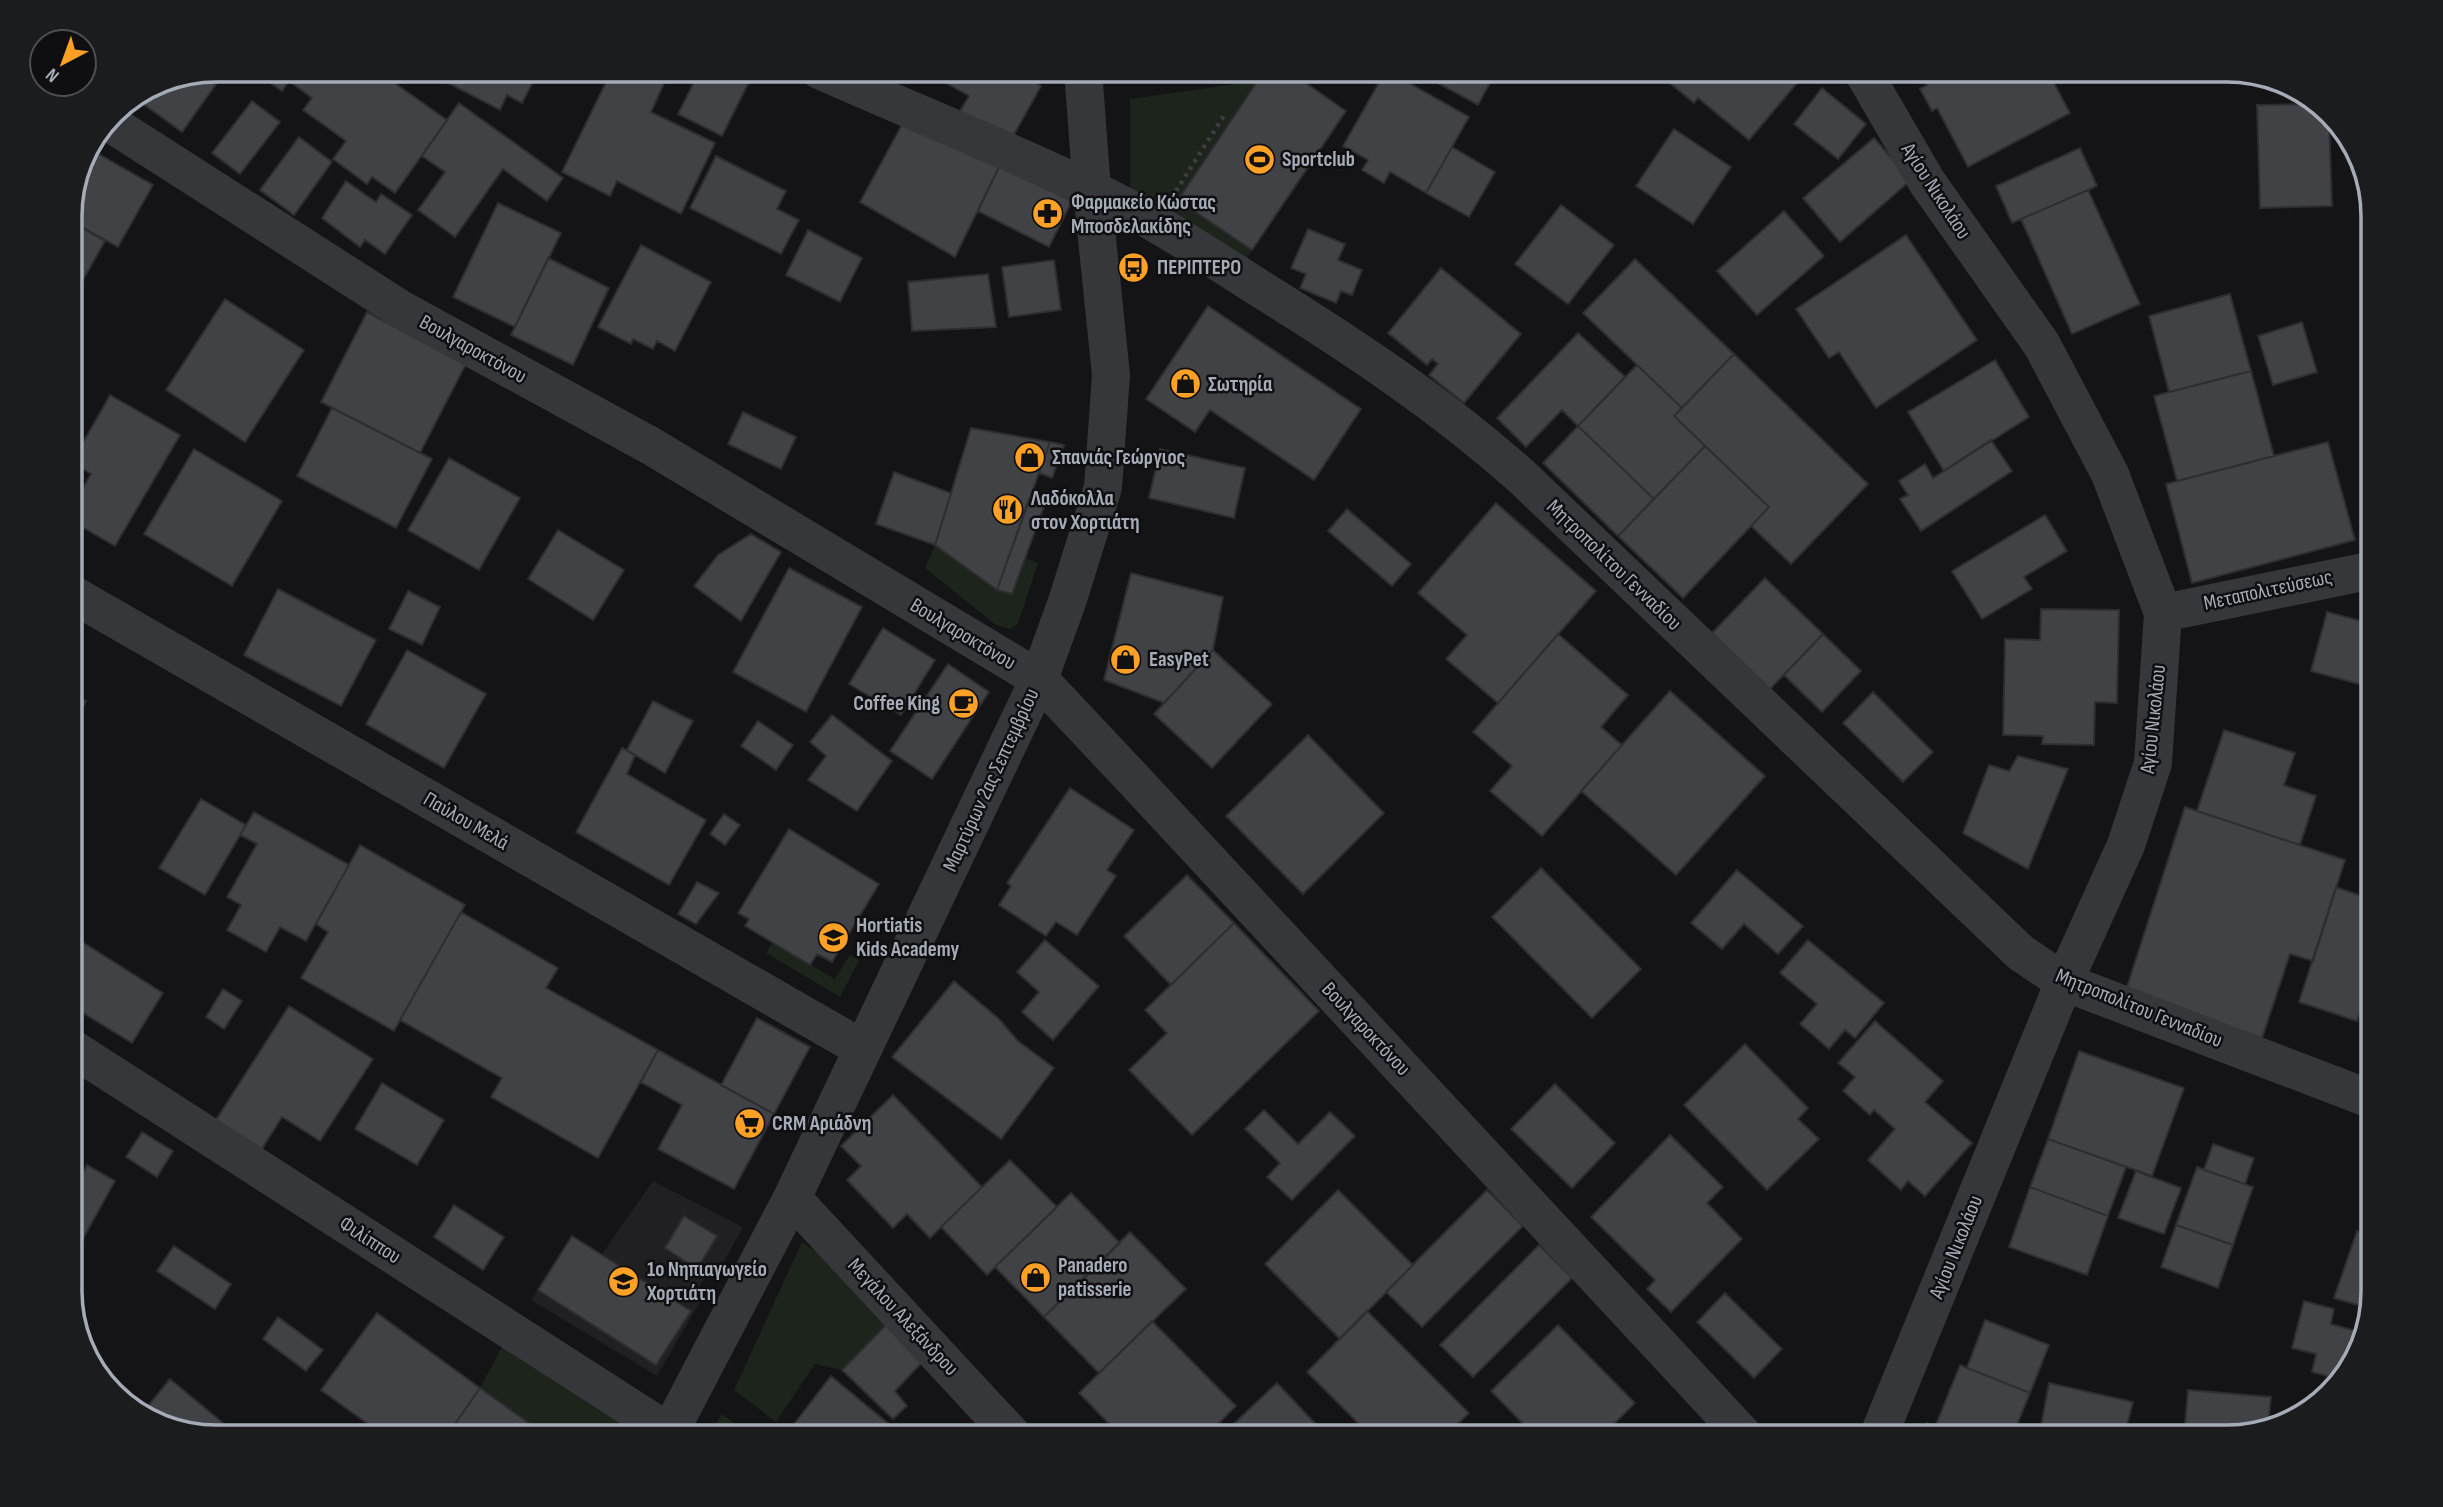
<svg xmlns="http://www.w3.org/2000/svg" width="2443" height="1507" font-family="'Sofia Sans Condensed',sans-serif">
	<rect width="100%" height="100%" fill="#141416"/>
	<!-- built -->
	<path fill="#202023" d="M 653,1181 L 743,1227 L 724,1261 L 714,1264 L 700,1285 L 704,1295 L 657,1376 L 531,1300 L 572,1236 L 602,1254 Z"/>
	<!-- green -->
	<path fill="#1c241c" d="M 1257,81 L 1178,200 L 1252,250 L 1241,268 L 1130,196 L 1130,99 Z
		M 935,545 L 997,590 L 1011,594 L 1025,558 L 1038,563 L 1018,624 L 1010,629 L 996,625 L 925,568 Z
		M 772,943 L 835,979 L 850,955 L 859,960 L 840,997 L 766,953 Z
		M 802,1242 L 827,1260 L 892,1319 L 842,1370 L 815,1364 L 776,1422 L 734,1390 Z
		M 504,1343 L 622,1418 L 605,1437 L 541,1437 L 543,1433 L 480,1388 Z
		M 722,1414 L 753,1437 L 707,1437 Z"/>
	<!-- building -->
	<path fill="#404246" stroke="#2e2e32" stroke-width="2" d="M 219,70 L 224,73 L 182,132 L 135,98 L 161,81 Z
		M 252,70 L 376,70 L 447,120 L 395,193 L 372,177 L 367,184 L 333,159 L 346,141 L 303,110 L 312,98 L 289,81 L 282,91 Z
		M 423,70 L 539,70 L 522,103 L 507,95 L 500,110 Z
		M 612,70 L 670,70 L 651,112 L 715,143 L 681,214 L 617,181 L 610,196 L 562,172 Z
		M 700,70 L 755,70 L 722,136 L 678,114 Z
		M 923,70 L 1014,70 L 1041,86 L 1011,140 L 960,111 L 969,96 Z
		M 1265,70 L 1287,70 L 1346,111 L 1252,250 L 1178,200 Z
		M 1386,70 L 1469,117 L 1426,193 L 1390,172 L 1384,183 L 1362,170 L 1368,160 L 1343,146 Z
		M 1414,70 L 1497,70 L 1478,105 Z
		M 1654,70 L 1808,70 L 1749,140 L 1698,98 L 1694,103 Z
		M 1919,70 L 2047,70 L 2070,113 L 1968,167 L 1937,108 L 1932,111 L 1920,89 L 1927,85 Z
		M 1822,88 L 1866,124 L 1838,159 L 1794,124 Z
		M 252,101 L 280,122 L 240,174 L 212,153 Z
		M 459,103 L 563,178 L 547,201 L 503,169 L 455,237 L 418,210 L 445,172 L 422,156 Z
		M 2314,104 L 2329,119 L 2332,206 L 2260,208 L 2257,105 Z
		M 904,121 L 1000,165 L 955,257 L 860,202 Z
		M 1674,129 L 1731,167 L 1693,224 L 1636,186 Z
		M 299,137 L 332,162 L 294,215 L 260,190 Z
		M 1874,138 L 1911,180 L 1840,242 L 1803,198 Z
		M 1452,147 L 1495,172 L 1469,217 L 1426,193 Z
		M 88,148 L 153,185 L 118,247 L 70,221 L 70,207 Z
		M 2080,148 L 2097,186 L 2012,223 L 1996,186 Z
		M 716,156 L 786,191 L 777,209 L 799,220 L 781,254 L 690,208 Z
		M 1000,165 L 1072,201 L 1049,247 L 978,211 Z
		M 346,181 L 376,202 L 381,194 L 412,215 L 385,254 L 365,240 L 360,247 L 322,218 Z
		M 2088,190 L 2140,304 L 2072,334 L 2021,219 Z
		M 498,203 L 561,233 L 515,327 L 453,297 Z
		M 1561,205 L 1614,245 L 1568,304 L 1515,264 Z
		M 1784,211 L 1824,256 L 1757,315 L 1717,271 Z
		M 70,221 L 105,241 L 70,303 Z
		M 1308,229 L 1345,244 L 1338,260 L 1362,270 L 1352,295 L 1341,291 L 1336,303 L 1300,288 L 1306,274 L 1291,268 Z
		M 808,230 L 862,258 L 840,302 L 786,275 Z
		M 1906,235 L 1977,340 L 1876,408 L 1839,352 L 1829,358 L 1796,309 Z
		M 641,245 L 711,282 L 675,351 L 657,341 L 653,349 L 633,339 L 631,344 L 598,327 Z
		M 548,258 L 609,288 L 573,365 L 511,335 Z
		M 1635,259 L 1734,354 L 1682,408 L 1583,313 Z
		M 1054,260 L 1061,310 L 1009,317 L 1002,267 Z
		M 1441,268 L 1521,334 L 1464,403 L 1429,375 L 1438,364 L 1432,359 L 1427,365 L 1388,333 Z
		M 988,274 L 996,327 L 912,331 L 908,282 Z
		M 2230,294 L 2251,371 L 2169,392 L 2149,316 Z
		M 225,299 L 304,350 L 245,442 L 166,390 Z
		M 1208,306 L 1361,409 L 1314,480 L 1210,410 L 1195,432 L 1146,399 Z
		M 367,312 L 466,364 L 420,453 L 321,402 Z
		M 2302,322 L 2317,372 L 2273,385 L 2258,336 Z
		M 1578,333 L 1625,377 L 1578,426 L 1562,410 L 1526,447 L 1497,418 Z
		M 1734,354 L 1868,484 L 1791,564 L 1751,526 L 1769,507 L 1674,416 Z
		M 1995,360 L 2029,417 L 1944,471 L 1908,412 Z
		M 1637,365 L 1682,408 L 1674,416 L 1705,446 L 1654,499 L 1578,426 Z
		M 2251,371 L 2274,456 L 2177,481 L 2154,396 Z
		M 110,395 L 180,435 L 115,546 L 70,520 L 70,510 L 91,474 L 72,462 Z
		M 332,408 L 432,459 L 396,528 L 297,476 Z
		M 743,412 L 796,437 L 781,469 L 728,444 Z
		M 1578,426 L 1654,499 L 1618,536 L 1543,463 Z
		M 971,428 L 1050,442 L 997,590 L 935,545 Z
		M 1991,440 L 2012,471 L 1921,531 L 1900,499 L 1908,495 L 1899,481 L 1925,464 L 1933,478 Z
		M 1050,442 L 1064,445 L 1052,478 L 1039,473 Z
		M 2328,442 L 2355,540 L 2192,583 L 2166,484 Z
		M 1705,446 L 1769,507 L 1683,598 L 1618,536 Z
		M 194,449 L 282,501 L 232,586 L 144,534 Z
		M 1160,449 L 1245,468 L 1234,518 L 1149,498 Z
		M 449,458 L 520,498 L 479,570 L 408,530 Z
		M 894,472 L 951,493 L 935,545 L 876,524 Z
		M 1029,499 L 1045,504 L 1012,594 L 997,590 Z
		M 1496,503 L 1596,591 L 1498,703 L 1446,659 L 1467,635 L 1418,593 Z
		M 1347,509 L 1411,564 L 1392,586 L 1328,531 Z
		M 2045,515 L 2067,551 L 2024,577 L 2032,589 L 1982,619 L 1952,571 Z
		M 558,530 L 624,570 L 593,620 L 528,579 Z
		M 751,534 L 781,552 L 741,621 L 694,586 L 718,555 Z
		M 789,568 L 862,607 L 806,712 L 733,672 Z
		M 1131,573 L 1223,597 L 1213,650 L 1164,703 L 1104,680 Z
		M 1765,578 L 1823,634 L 1770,689 L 1712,633 Z
		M 278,589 L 376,640 L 341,706 L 244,655 Z
		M 408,591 L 440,607 L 422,645 L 389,629 Z
		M 2041,609 L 2119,610 L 2117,703 L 2095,702 L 2094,745 L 2042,744 L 2043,736 L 2003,735 L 2005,639 L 2040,640 Z
		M 2327,612 L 2373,624 L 2373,688 L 2311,671 Z
		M 883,628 L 935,660 L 901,715 L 849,684 Z
		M 1558,634 L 1628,695 L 1601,727 L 1622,745 L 1542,836 L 1490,791 L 1512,766 L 1473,732 Z
		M 1823,634 L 1861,671 L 1822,712 L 1784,675 Z
		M 407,650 L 486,694 L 444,768 L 366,724 Z
		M 1213,650 L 1272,704 L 1212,768 L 1154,714 Z
		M 948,664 L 989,692 L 932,779 L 890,751 Z
		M 1670,691 L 1765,776 L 1676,875 L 1581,791 Z
		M 1873,692 L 1933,752 L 1903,782 L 1843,723 Z
		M 70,693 L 86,701 L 70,732 Z
		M 653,701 L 693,721 L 665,773 L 627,750 Z
		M 832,715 L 892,761 L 857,811 L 808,780 L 826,756 L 810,742 Z
		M 758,721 L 793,745 L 776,770 L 741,746 Z
		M 2224,730 L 2295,753 L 2284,785 L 2316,796 L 2300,845 L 2197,811 Z
		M 1308,735 L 1384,813 L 1303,894 L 1226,816 Z
		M 622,748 L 635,755 L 627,774 L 706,820 L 669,885 L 576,832 Z
		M 2018,756 L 2068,769 L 2028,869 L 1963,833 L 1989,765 L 2009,771 Z
		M 1070,788 L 1134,830 L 1107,870 L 1116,876 L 1077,935 L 1056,922 L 1046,936 L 999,905 L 1011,886 L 1007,883 Z
		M 201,799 L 246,825 L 205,895 L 159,868 Z
		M 2185,807 L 2345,860 L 2313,961 L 2290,954 L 2262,1038 L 2125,993 Z
		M 254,812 L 349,865 L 306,941 L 280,927 L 266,952 L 227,930 L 241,905 L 227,897 L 257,844 L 240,835 Z
		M 724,814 L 740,825 L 725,845 L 710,834 Z
		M 789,829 L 879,884 L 832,962 L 817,954 L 810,965 L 745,926 L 749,919 L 738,913 Z
		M 360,845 L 465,905 L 394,1031 L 301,978 L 328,932 L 316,924 Z
		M 1541,868 L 1641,969 L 1592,1018 L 1492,917 Z
		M 1737,870 L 1803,926 L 1778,954 L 1744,924 L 1722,949 L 1691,923 Z
		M 1187,875 L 1234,923 L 1171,985 L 1124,936 Z
		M 697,882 L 719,893 L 696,924 L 678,914 Z
		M 2336,887 L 2373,900 L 2373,975 L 2357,1021 L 2299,1002 Z
		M 461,912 L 558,968 L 546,988 L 658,1050 L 598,1158 L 491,1097 L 502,1078 L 400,1020 Z
		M 1234,923 L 1319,1011 L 1192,1135 L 1129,1070 L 1167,1033 L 1145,1010 Z
		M 73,936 L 163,993 L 132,1043 L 70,1005 L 70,940 Z
		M 1045,940 L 1099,986 L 1053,1040 L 1022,1012 L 1039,992 L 1017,972 Z
		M 1808,940 L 1884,1003 L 1855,1038 L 1845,1030 L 1829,1049 L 1800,1024 L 1817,1004 L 1780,973 Z
		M 954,981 L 999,1019 L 1018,1041 L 1054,1068 L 1001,1139 L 892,1057 Z
		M 223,989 L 242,1001 L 224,1029 L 206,1017 Z
		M 289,1006 L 373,1059 L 320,1141 L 282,1117 L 258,1155 L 212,1126 Z
		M 757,1018 L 810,1047 L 774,1114 L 721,1085 Z
		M 1875,1021 L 1943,1081 L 1925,1102 L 1972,1143 L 1925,1196 L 1908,1181 L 1901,1190 L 1868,1160 L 1895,1129 L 1874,1110 L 1870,1115 L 1843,1091 L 1855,1077 L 1838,1063 Z
		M 1745,1044 L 1808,1108 L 1798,1119 L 1819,1139 L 1767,1190 L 1684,1105 Z
		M 658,1050 L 774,1114 L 734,1189 L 658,1149 L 682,1105 L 641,1082 Z
		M 2079,1051 L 2184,1088 L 2152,1176 L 2048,1139 Z
		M 382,1083 L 444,1120 L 417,1165 L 355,1129 Z
		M 1555,1084 L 1615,1143 L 1572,1188 L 1511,1129 Z
		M 893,1095 L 982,1187 L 930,1238 L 907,1214 L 893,1228 L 847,1180 L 861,1166 L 841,1146 Z
		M 1264,1110 L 1298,1144 L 1330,1112 L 1355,1136 L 1292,1200 L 1267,1177 L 1280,1163 L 1245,1129 Z
		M 142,1132 L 173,1151 L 157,1177 L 126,1157 Z
		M 1670,1135 L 1723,1187 L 1707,1203 L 1742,1239 L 1671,1312 L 1647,1289 L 1655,1280 L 1591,1217 Z
		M 2048,1139 L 2126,1167 L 2108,1216 L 2030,1187 Z
		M 2213,1144 L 2254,1158 L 2245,1184 L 2204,1170 Z
		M 1010,1160 L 1057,1207 L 987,1275 L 941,1227 Z
		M 87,1165 L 115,1181 L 78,1248 L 70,1244 L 70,1172 L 80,1178 Z
		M 2197,1167 L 2253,1187 L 2233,1245 L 2176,1225 Z
		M 2136,1171 L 2181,1188 L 2164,1234 L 2118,1218 Z
		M 2030,1187 L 2108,1216 L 2087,1275 L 2009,1247 Z
		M 1338,1190 L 1413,1265 L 1340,1339 L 1265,1264 Z
		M 1487,1190 L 1523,1226 L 1422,1327 L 1386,1292 Z
		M 1071,1193 L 1120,1243 L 1044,1317 L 995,1267 Z
		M 454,1205 L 504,1237 L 483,1270 L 434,1237 Z
		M 684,1216 L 717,1236 L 697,1269 L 665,1248 Z
		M 2176,1225 L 2233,1245 L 2218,1288 L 2161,1267 Z
		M 2357,1231 L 2373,1237 L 2373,1291 L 2368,1308 L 2334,1298 Z
		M 1130,1232 L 1186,1289 L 1099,1373 L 1044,1317 Z
		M 572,1236 L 691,1311 L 656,1365 L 538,1290 Z
		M 1539,1245 L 1572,1278 L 1473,1377 L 1440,1345 Z
		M 174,1246 L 231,1284 L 215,1309 L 157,1271 Z
		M 1725,1293 L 1782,1349 L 1754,1378 L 1697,1322 Z
		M 2304,1301 L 2334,1309 L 2331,1324 L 2362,1333 L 2353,1364 L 2338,1379 L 2312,1372 L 2316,1354 L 2292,1348 Z
		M 1367,1311 L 1469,1413 L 1444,1437 L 1372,1437 L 1307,1372 Z
		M 377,1313 L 480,1388 L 446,1437 L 386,1437 L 321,1390 Z
		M 278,1317 L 323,1350 L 306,1371 L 263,1339 Z
		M 892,1319 L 928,1356 L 895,1391 L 907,1406 L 893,1419 L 842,1370 Z
		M 1985,1320 L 2049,1345 L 2030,1393 L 1967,1368 Z
		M 1152,1321 L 1236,1406 L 1205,1437 L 1122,1437 L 1079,1393 Z
		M 1558,1325 L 1635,1403 L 1601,1437 L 1536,1437 L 1491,1391 Z
		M 90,1363 L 136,1402 L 132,1406 L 90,1364 Z
		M 1960,1365 L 2030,1393 L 2012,1437 L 1922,1437 L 1927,1423 L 1935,1427 Z
		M 831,1376 L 890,1425 L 881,1437 L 794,1437 L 788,1432 Z
		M 170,1379 L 240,1437 L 216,1437 L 155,1421 L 144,1411 Z
		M 1277,1383 L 1328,1437 L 1220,1437 Z
		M 2049,1383 L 2133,1402 L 2124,1437 L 2039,1437 Z
		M 480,1388 L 544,1434 L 541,1437 L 446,1437 Z
		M 2188,1390 L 2271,1397 L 2268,1426 L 2227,1437 L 2184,1437 Z"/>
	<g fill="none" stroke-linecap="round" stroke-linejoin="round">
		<!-- path -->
		<path stroke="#3b3e42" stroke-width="4.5" stroke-dasharray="3.5 5" stroke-linecap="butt" d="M 1176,191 L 1225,114"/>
		<!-- minor -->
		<path stroke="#35373b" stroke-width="38" d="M 819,70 C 909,110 1001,147 1090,189 C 1149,216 1204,253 1259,288 C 1351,345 1440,404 1521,476 L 2021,953 L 2064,982 L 2373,1100
			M 1862,70 L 1927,182 L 2042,345 L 2110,474 L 2163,613 L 2153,763 L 2126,845 L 2064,982 L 1878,1437
			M 107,121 L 402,310 L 651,446 L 1039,679 L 1135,781 L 1745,1437
			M 70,593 L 863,1049
			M 2163,613 L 2373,570
			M 70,1047 L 670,1433
			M 792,1198 L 1014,1437
			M 667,1437 L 792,1198 L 1039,679 L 1067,602 L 1103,487 L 1111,375 L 1092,190 L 1083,70"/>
	</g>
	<!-- icons -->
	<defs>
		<symbol id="stadium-disc" viewBox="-11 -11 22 22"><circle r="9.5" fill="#fca026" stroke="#0f0f11"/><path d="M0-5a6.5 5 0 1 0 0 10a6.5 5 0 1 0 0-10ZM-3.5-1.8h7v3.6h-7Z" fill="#111"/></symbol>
		<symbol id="pharmacy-disc" viewBox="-11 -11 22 22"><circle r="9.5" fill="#fca026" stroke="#0f0f11"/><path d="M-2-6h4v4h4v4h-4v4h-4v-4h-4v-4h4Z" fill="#111"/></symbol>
		<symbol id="bus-disc" viewBox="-11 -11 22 22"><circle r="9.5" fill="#fca026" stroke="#0f0f11"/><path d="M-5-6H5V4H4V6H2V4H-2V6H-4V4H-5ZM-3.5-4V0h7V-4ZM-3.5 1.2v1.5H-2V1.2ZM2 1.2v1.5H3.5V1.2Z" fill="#111"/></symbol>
		<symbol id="shop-disc" viewBox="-11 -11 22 22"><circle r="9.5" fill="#fca026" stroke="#0f0f11"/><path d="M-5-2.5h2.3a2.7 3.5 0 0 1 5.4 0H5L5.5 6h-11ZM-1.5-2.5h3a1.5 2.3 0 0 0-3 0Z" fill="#111"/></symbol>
		<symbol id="restaurant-disc" viewBox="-11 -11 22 22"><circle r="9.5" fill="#fca026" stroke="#0f0f11"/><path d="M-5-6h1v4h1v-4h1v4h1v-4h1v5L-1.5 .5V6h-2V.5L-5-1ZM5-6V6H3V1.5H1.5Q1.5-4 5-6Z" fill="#111"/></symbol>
		<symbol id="cafe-disc" viewBox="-11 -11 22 22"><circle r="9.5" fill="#fca026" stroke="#0f0f11"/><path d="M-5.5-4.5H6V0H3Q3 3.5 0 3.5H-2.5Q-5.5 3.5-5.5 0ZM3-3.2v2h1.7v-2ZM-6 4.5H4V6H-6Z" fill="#111"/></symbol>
		<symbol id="school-disc" viewBox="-11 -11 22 22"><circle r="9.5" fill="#fca026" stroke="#0f0f11"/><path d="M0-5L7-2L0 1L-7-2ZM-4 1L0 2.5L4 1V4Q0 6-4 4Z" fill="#111"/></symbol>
		<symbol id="supermarket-disc" viewBox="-11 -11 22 22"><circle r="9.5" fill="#fca026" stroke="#0f0f11"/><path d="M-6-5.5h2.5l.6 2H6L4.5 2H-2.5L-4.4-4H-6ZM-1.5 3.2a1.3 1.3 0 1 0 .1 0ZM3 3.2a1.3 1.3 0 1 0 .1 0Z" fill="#111"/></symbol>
	</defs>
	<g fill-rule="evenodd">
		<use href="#stadium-disc" x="1242" y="142" width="35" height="35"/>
		<use href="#pharmacy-disc" x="1030" y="196" width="35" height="35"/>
		<use href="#bus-disc" x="1116" y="250" width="35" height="35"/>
		<use href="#shop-disc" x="1168" y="366" width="35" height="35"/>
		<use href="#shop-disc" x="1012" y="440" width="35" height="35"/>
		<use href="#restaurant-disc" x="990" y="492" width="35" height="35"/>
		<use href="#shop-disc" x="1108" y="642" width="35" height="35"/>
		<use href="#cafe-disc" x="946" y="686" width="35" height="35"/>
		<use href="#school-disc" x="816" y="920" width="35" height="35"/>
		<use href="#supermarket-disc" x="732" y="1106" width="35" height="35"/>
		<use href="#shop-disc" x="1018" y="1260" width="35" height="35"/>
		<use href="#school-disc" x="606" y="1264" width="35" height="35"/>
	</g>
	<g text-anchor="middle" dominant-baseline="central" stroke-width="5" stroke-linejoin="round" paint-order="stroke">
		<!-- poi labels -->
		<g font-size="21" font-weight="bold" fill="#a5acb7" stroke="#0f0f11" text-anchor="start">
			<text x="1282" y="159">Sportclub</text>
			<text x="1071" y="202">Φαρμακείο Κώστας<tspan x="1071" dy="24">Μποσδελακίδης</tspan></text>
			<text x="1157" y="267">ΠΕΡΙΠΤΕΡΟ</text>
			<text x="1208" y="384">Σωτηρία</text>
			<text x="1052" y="457">Σπανιάς Γεώργιος</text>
			<text x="1031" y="498">Λαδόκολλα<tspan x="1031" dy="24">στον Χορτιάτη</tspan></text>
			<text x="1149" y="659">EasyPet</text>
			<text x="940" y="703" text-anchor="end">Coffee King</text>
			<text x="856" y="925">Hortiatis<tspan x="856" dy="24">Kids Academy</tspan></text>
			<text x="772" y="1123">CRM Αριάδνη</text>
			<text x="1058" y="1265">Panadero<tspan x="1058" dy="24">patisserie</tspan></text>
			<text x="647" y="1269">1ο Νηπιαγωγείο<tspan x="647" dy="24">Χορτιάτη</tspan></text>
		</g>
		<!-- street labels -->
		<g font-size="21" fill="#a5acb7" stroke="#0f0f11">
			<text transform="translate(1936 191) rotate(57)">Αγίου Νικολάου</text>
			<text transform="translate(473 349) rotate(29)">Βουλγαροκτόνου</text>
			<text transform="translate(1614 565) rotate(44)">Μητροπολίτου Γενναδίου</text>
			<text transform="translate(2268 590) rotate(-12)">Μεταπολιτεύσεως</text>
			<text transform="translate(963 634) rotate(31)">Βουλγαροκτόνου</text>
			<text transform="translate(2153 719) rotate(-84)">Αγίου Νικολάου</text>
			<text transform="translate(991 780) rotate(-65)">Μαρτύρων 2ας Σεπτεμβρίου</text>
			<text transform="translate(466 821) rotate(30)">Παύλου Μελά</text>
			<text transform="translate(2139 1008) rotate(22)">Μητροπολίτου Γενναδίου</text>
			<text transform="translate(1366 1029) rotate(47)">Βουλγαροκτόνου</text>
			<text transform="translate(370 1240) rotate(33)">Φιλίππου</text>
			<text transform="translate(1956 1247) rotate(-68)">Αγίου Νικολάου</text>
			<text transform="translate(903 1317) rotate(47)">Μεγάλου Αλεξάνδρου</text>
		</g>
	</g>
	<!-- crop -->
	<path d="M0 0H2443V1507H0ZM216 82H2227A134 134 0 0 1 2361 216V1291A134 134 0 0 1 2227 1425H216A134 134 0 0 1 82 1291V216A134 134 0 0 1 216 82Z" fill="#1b1c1e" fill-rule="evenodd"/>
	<path fill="none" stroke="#a5acb7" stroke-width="3.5" d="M216 82H2227A134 134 0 0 1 2361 216V1291A134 134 0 0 1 2227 1425H216A134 134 0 0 1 82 1291V216A134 134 0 0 1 216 82Z"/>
	<!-- north arrow -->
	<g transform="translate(63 63) rotate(221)"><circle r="33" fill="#0f0f11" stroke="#4b4e53" stroke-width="2"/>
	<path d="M0-5L12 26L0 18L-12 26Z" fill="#fca026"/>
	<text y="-10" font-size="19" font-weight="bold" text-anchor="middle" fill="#a5acb7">N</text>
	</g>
</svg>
